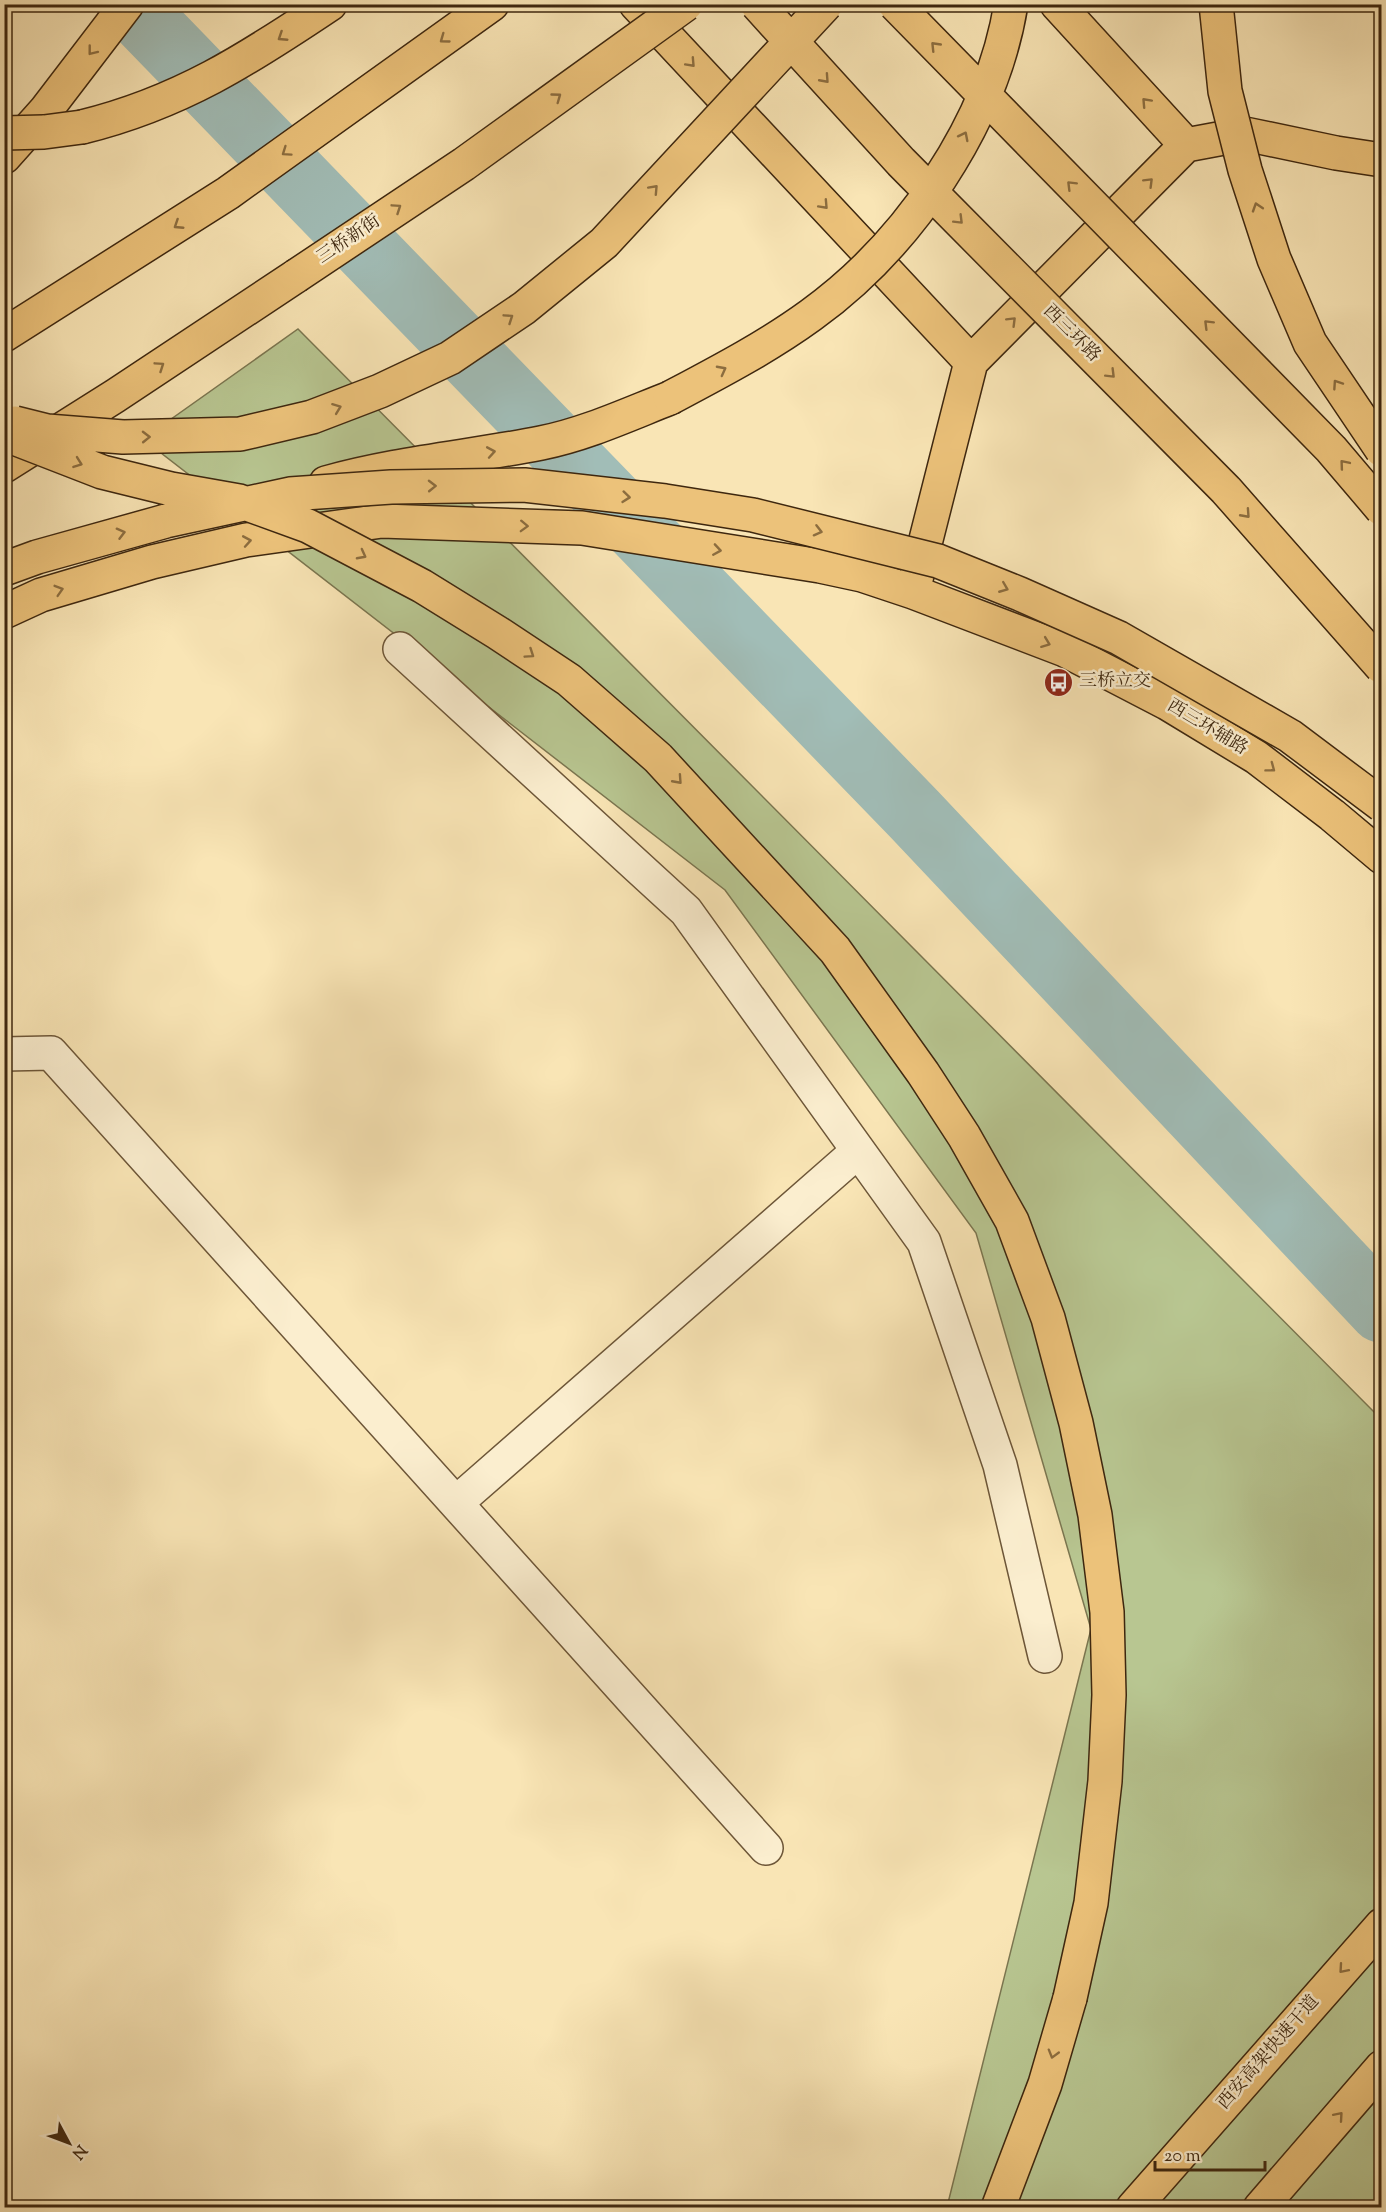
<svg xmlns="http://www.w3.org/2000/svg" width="1386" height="2212" font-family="'Sorts Mill Goudy','Noto Serif SC',serif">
	<rect width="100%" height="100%" fill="#f9e5b5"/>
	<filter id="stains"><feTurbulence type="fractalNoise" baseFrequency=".00333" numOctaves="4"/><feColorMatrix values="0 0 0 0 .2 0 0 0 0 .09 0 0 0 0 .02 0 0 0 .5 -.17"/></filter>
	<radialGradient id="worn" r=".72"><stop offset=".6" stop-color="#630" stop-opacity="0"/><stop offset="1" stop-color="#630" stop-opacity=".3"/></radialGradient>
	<!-- green -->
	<path fill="#b8c691" stroke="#7b7650" stroke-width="1.5" d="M 298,329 L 1381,1419 L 1381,2207 L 947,2207 L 1091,1629 L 976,1233 L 725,890 L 143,439 Z"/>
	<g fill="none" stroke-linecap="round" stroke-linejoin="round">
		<!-- river -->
		<path stroke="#a1bdb7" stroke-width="66" d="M 129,4 L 914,814 L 1382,1310"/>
		<defs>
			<path id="minor" d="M 400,649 L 686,911 L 924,1242 L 1000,1465 L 1045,1656
				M 4,1054 L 51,1053 L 766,1848
				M 456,1503 L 858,1151"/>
			<path id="major" d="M 636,4 L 971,362
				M 1057,4 L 1186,145
				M 4,335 L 228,193 L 492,4
				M 4,466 L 115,396 L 296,276
				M 915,583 L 971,362 L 1186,145 L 1245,134 L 1336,153 L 1382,160
				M 4,612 L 41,595 L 152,562 L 246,540 L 382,521 L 582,528 L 820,566 L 862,575 L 913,592 L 1065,650 L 1167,703 L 1256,757 L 1332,815 L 1382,857"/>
			<path id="highway" d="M 82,127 C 180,103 248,59 330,4
				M 4,157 L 46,110 L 127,4
				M 326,483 C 397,463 470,457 541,443 C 586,434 629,414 670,398
				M 998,2208 L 1045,2084 L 1070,1998
				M 1133,2208 L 1382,1925
				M 1260,2208 L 1382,2067"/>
		</defs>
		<!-- minor casing -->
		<use href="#minor" stroke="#6d5638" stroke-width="36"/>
		<!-- major casing -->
		<use href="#major" stroke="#3e270f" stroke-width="36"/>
		<!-- highway casing -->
		<use href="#highway" stroke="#3e270f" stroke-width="36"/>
		<!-- minor -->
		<use href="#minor" stroke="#fbeecf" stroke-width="33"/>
		<!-- major -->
		<use href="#major" stroke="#ecc27a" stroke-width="33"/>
		<!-- highway -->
		<use href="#highway" stroke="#ecc27a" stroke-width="33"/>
		<defs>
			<path id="major-bridge" d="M 296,276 L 464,164 L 686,4"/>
			<path id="highway-bridge" d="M 757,4 L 901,162 L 1226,490 L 1382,667
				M 895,4 L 1331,449 L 1382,509
				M 1216,4 L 1225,91 L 1245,170 L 1274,259 L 1310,343 L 1382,450
				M 4,133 L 44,132 L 82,127
				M 670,398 C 719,372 767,347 811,315 C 908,245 992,123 1011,4
				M 15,423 L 47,431 L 123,437 L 240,434 L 312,417 L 380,391 L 450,358 L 524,308 L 604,243 L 826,4
				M 4,434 L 102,472 L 171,489 L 239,501 L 308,526 L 422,586 L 498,633 L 569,680 L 658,758 L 835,950 L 923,1073 L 964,1136 L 1012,1221 L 1048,1318 L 1076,1423 L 1095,1515 L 1107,1612 L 1109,1695 L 1105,1781 L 1091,1903 L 1070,1998
				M 4,569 L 37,557 L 166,521 L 290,494 L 391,487 L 524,485 L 665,501 L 753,515 L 938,561 L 1020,594 L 1119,638 L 1290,736 L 1382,805"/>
		</defs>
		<!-- major-bridge casing -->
		<use href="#major-bridge" stroke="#3e270f" stroke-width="36" stroke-linecap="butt"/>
		<!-- highway-bridge casing -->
		<use href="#highway-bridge" stroke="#3e270f" stroke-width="36" stroke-linecap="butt"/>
		<!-- major-bridge -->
		<use href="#major-bridge" stroke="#ecc27a" stroke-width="33"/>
		<!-- highway-bridge -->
		<use href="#highway-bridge" stroke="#ecc27a" stroke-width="33"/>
	</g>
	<!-- one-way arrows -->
	<defs><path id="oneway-chevron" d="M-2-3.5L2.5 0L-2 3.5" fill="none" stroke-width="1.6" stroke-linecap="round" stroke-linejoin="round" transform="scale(1.5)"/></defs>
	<g stroke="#8c6d3f">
		<use href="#oneway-chevron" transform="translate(282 37) rotate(147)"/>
		<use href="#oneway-chevron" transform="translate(444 39) rotate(144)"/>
		<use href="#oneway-chevron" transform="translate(935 46) rotate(-134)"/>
		<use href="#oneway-chevron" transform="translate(92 51) rotate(128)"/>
		<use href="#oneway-chevron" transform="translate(691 63) rotate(47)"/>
		<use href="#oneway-chevron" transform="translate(825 79) rotate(48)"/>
		<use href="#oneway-chevron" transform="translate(557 97) rotate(-36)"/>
		<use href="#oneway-chevron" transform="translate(1146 102) rotate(-133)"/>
		<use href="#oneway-chevron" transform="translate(964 136) rotate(-63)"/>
		<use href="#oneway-chevron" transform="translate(286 152) rotate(145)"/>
		<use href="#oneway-chevron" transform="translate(1149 182) rotate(-45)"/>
		<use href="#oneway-chevron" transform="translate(1071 185) rotate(-135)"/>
		<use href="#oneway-chevron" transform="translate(654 189) rotate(-47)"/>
		<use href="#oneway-chevron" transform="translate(824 205) rotate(47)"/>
		<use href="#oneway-chevron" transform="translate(1257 207) rotate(-108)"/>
		<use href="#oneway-chevron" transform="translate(397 208) rotate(-34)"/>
		<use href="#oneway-chevron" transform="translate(959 220) rotate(45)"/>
		<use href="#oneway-chevron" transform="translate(178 225) rotate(147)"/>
		<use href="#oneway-chevron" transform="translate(509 318) rotate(-34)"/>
		<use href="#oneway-chevron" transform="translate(1012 321) rotate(-45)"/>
		<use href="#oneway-chevron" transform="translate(1208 324) rotate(-135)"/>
		<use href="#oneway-chevron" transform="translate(160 366) rotate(-34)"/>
		<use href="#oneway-chevron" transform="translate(722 370) rotate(-28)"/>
		<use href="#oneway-chevron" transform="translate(1111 374) rotate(45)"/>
		<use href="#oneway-chevron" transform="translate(1337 384) rotate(-124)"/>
		<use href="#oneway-chevron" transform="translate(337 408) rotate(-21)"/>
		<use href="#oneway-chevron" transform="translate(146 437) rotate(-1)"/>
		<use href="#oneway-chevron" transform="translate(491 452) rotate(-10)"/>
		<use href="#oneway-chevron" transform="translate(78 463) rotate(20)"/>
		<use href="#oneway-chevron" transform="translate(1344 464) rotate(-130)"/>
		<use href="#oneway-chevron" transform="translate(432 486) rotate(-1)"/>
		<use href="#oneway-chevron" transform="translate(626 497) rotate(6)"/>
		<use href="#oneway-chevron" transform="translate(1246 514) rotate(48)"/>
		<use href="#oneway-chevron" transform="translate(524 526) rotate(2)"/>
		<use href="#oneway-chevron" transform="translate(818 531) rotate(14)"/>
		<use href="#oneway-chevron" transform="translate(121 533) rotate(-15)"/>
		<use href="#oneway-chevron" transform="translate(247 541) rotate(-10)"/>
		<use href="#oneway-chevron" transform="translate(717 550) rotate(9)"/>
		<use href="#oneway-chevron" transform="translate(362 555) rotate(28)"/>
		<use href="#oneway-chevron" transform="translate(1004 588) rotate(22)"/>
		<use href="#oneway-chevron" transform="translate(59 590) rotate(-17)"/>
		<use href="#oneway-chevron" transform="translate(1046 643) rotate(21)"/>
		<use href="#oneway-chevron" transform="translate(530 654) rotate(34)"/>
		<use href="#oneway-chevron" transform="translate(1271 768) rotate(37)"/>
		<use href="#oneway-chevron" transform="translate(678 780) rotate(48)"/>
		<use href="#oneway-chevron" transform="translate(1343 1969) rotate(131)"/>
		<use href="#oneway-chevron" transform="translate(1053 2054) rotate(106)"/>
		<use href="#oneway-chevron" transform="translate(1339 2116) rotate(-49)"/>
	</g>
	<!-- icons -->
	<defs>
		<symbol id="bus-disc" viewBox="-11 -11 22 22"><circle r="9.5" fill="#8f2418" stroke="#fbeecf"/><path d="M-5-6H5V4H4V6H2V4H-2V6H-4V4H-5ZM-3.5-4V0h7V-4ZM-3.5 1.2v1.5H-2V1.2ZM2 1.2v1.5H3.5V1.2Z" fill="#fff"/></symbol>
	</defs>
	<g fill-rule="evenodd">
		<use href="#bus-disc" x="1042" y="666" width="33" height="33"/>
	</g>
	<g text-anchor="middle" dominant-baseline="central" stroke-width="5" stroke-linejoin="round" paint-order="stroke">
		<!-- street labels -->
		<g font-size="18" fill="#3e270f" stroke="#fbeecf">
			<text transform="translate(349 240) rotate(-34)">三桥新街</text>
			<text transform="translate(1071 334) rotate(45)">西三环路</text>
			<text transform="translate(1207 728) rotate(31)">西三环辅路</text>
			<text transform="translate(1269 2053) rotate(-49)">西安高架快速干道</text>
		</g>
		<!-- poi labels -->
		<g font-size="18" fill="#3e270f" stroke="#fbeecf" text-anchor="start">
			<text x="1079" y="682">三桥立交</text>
		</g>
	</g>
	<!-- margin -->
	<rect width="1386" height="2212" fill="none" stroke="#f9e5b5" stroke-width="24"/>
	<rect x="6" y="6" width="1374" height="2200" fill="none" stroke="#3e270f" stroke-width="3"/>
	<rect x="12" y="12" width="1362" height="2188" fill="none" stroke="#3e270f" stroke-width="1.5"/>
	<!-- north arrow -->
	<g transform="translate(69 2143) rotate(131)" stroke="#fbeecf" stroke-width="4.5" paint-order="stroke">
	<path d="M0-4.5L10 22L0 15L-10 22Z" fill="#3e270f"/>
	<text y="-9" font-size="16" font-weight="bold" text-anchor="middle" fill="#3e270f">N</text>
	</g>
	<!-- scale -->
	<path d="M1155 2161v9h110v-9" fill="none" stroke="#3e270f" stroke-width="3"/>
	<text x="1164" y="2161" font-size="18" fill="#3e270f" stroke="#fbeecf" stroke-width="4.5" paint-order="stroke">20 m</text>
	<rect width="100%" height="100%" filter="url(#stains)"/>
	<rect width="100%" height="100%" fill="url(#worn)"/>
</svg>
